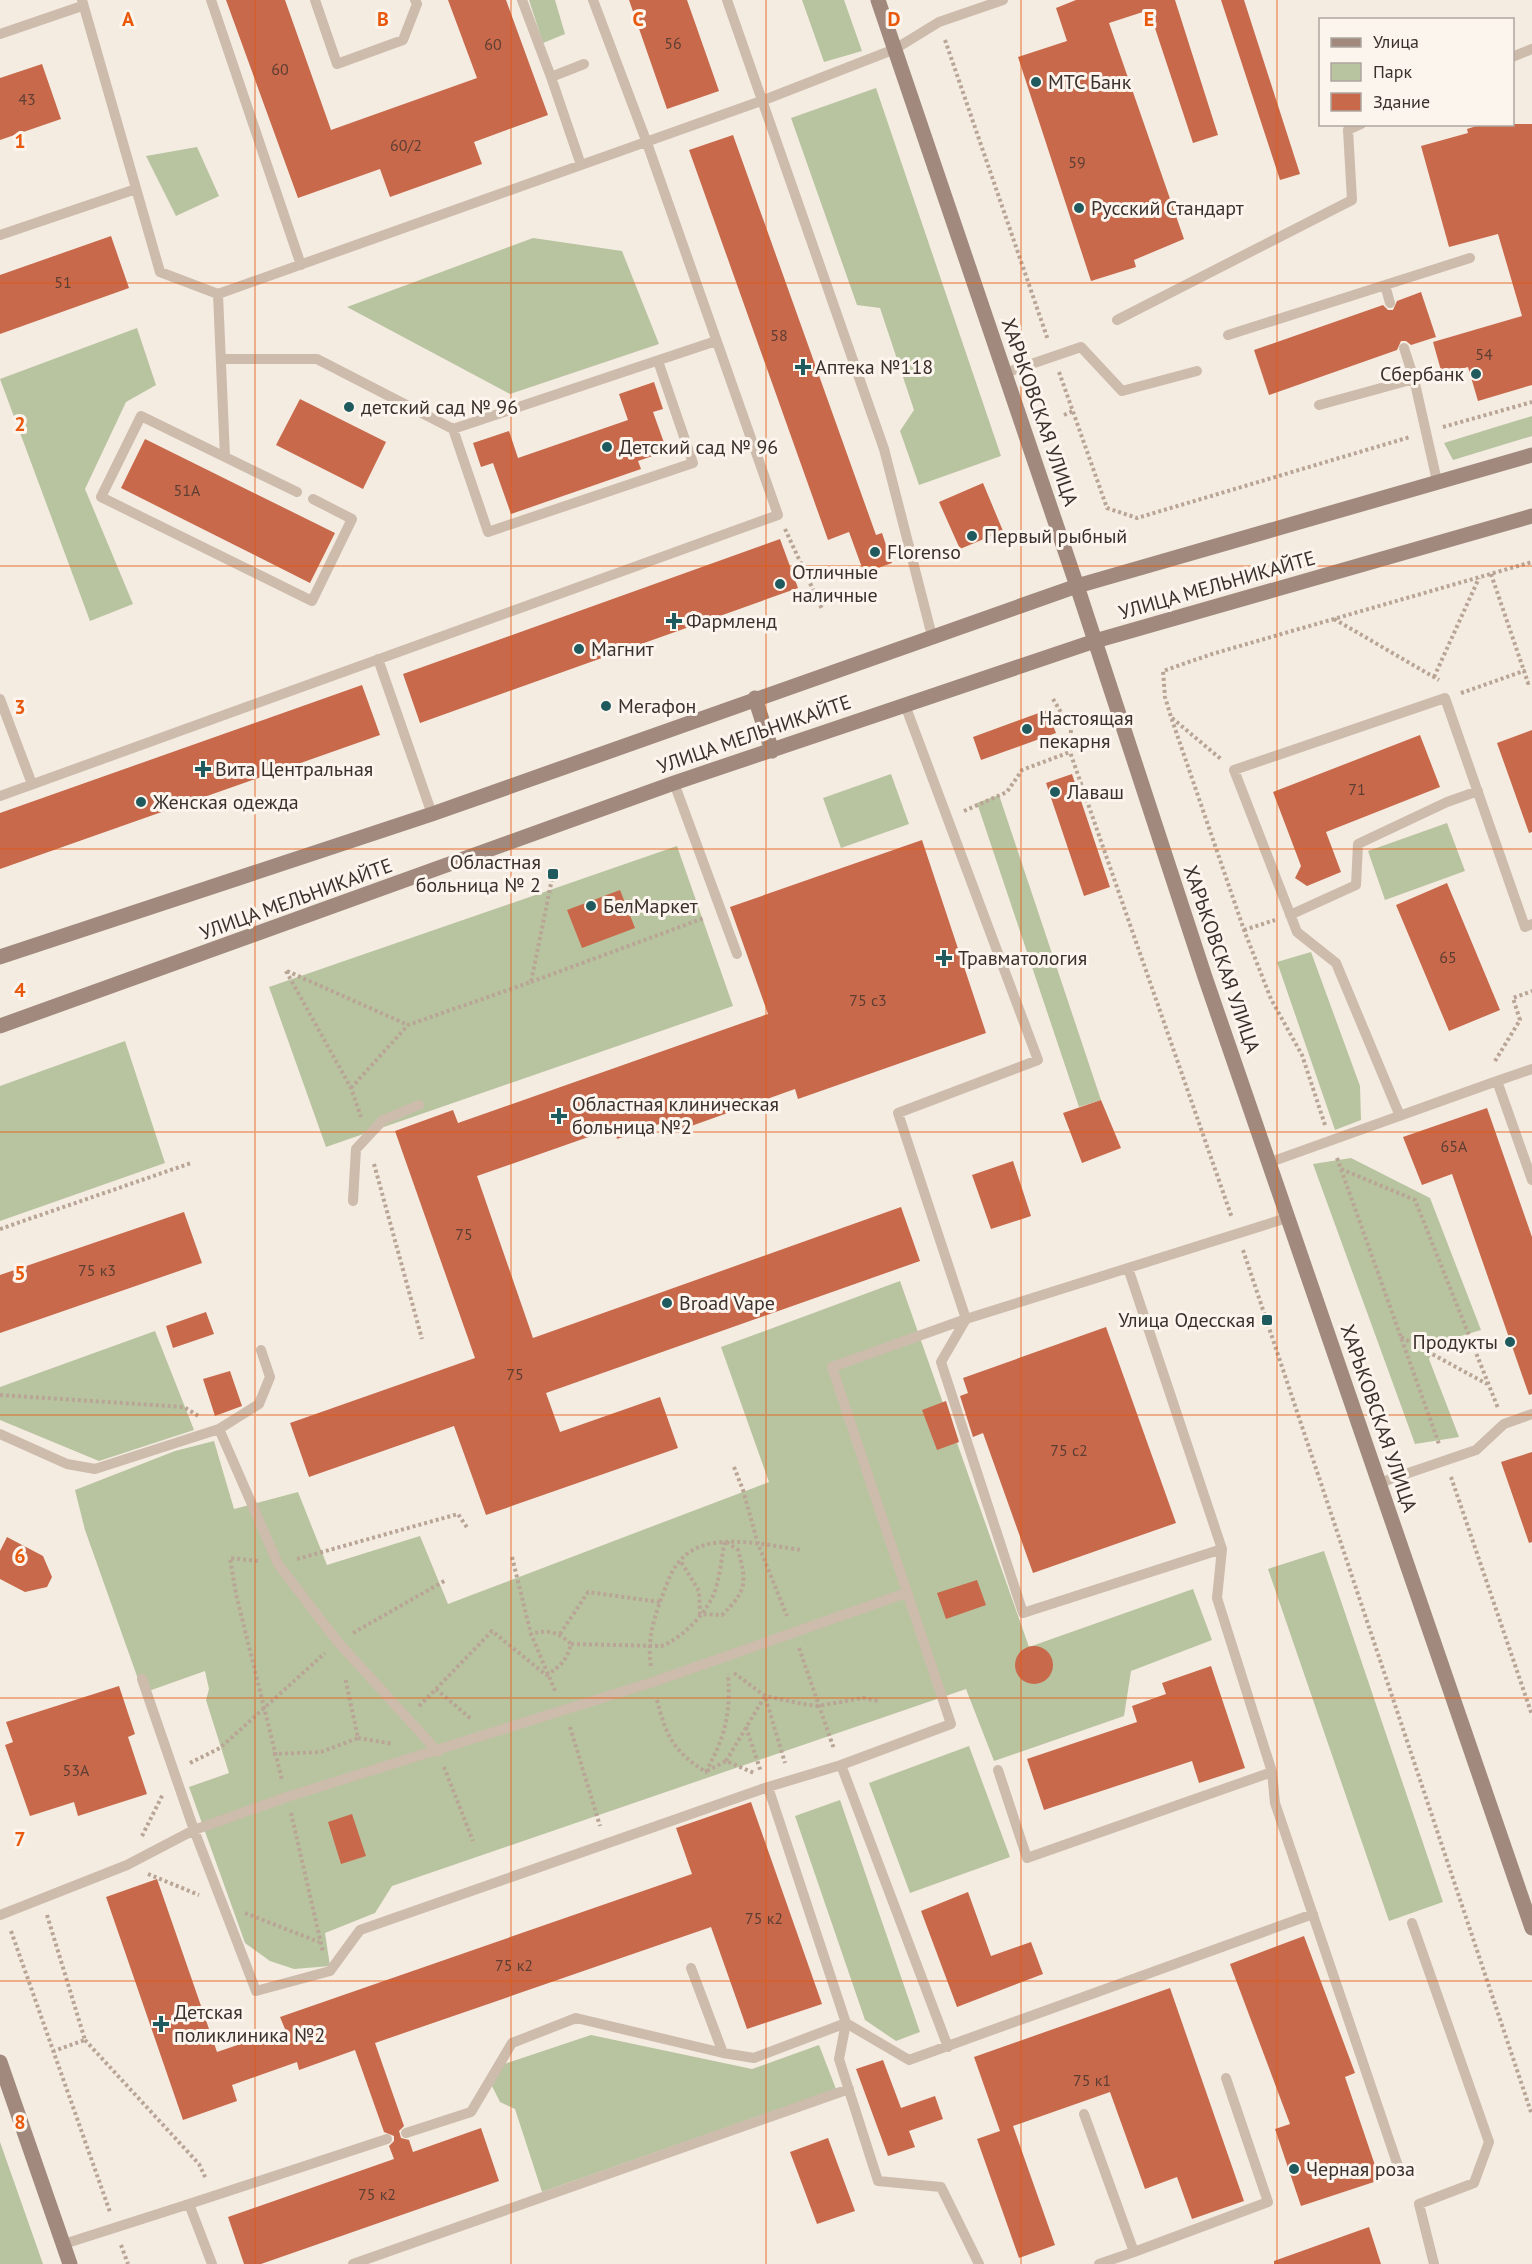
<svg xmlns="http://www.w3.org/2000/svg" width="1532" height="2264" font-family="'PT Sans',sans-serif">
	<rect width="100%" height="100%" fill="#f4ebe1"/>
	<!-- green -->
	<path fill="#b8c4a0" d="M 529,0 L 555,0 L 565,34 L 543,43 Z
		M 802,0 L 844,0 L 862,51 L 824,62 Z
		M 876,88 L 1001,456 L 919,485 L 900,431 L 914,410 L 880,308 L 857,305 L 791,118 Z
		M 197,147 L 219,196 L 176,216 L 146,156 Z
		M 533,238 L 622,251 L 659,344 L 510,394 L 347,307 Z
		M 137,328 L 156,385 L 126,402 L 85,489 L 133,604 L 90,621 L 0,379 Z
		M 1532,416 L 1532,436 L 1453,460 L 1444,443 Z
		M 891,774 L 909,824 L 841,848 L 823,798 Z
		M 999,795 L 1101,1100 L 1079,1107 L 977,803 Z
		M 1447,823 L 1465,871 L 1385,900 L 1368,851 Z
		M 677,846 L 733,1006 L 326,1147 L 269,987 Z
		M 1311,952 L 1360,1086 L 1361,1120 L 1335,1130 L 1277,962 Z
		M 125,1041 L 165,1163 L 0,1221 L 0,1086 Z
		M 1351,1158 L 1430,1198 L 1481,1330 L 1437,1343 L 1429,1359 L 1459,1437 L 1415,1444 L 1313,1164 Z
		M 900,1281 L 1029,1647 L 1193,1589 L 1212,1640 L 1131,1671 L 1124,1716 L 994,1761 L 966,1689 L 392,1886 L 375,1913 L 325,1933 L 330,1966 L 294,1969 L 270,1961 L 245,1943 L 189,1787 L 229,1773 L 206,1700 L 209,1689 L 205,1671 L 143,1693 L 85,1530 L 75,1490 L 175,1451 L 214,1441 L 234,1509 L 298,1492 L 327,1565 L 420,1536 L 448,1604 L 769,1482 L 721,1347 Z
		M 155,1331 L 194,1430 L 99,1461 L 0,1420 L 0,1387 Z
		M 1324,1551 L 1443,1902 L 1389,1921 L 1268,1569 Z
		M 969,1746 L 1010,1857 L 910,1893 L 869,1783 Z
		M 840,1800 L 920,2032 L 896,2041 L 865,2020 L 795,1816 Z
		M 591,2035 L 752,2069 L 819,2045 L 836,2089 L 542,2192 L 515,2109 L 500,2102 L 492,2086 L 504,2064 Z
		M 0,2142 L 43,2264 L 0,2264 Z"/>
	<!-- building -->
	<path fill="#c8694b" d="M 226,0 L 285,0 L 331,130 L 477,78 L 448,0 L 506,0 L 548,115 L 474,142 L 482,164 L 390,197 L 380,169 L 298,198 Z
		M 629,0 L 687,0 L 719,91 L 667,109 Z
		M 1076,0 L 1175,0 L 1218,135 L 1193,143 L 1149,10 L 1109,23 L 1184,239 L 1134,260 L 1136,267 L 1091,281 L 1018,57 L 1067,41 L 1056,8 Z
		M 1221,0 L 1244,0 L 1300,174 L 1280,180 Z
		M 42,64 L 61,119 L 0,140 L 0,78 Z
		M 1483,124 L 1532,124 L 1532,385 L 1478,401 L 1468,367 L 1442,374 L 1433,342 L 1522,316 L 1498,234 L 1449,247 L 1421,146 L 1468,133 L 1467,129 Z
		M 733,135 L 876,535 L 882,533 L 892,563 L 864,573 L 849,532 L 828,540 L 689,150 Z
		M 111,236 L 129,288 L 0,334 L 0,275 Z
		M 1421,292 L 1436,337 L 1411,345 L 1406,341 L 1401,341 L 1397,350 L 1269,395 L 1254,350 L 1383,305 L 1388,310 L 1393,310 L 1397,301 Z
		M 654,382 L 663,409 L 653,412 L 667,451 L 638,461 L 641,469 L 511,514 L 493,463 L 481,467 L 473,443 L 509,431 L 518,458 L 628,420 L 619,394 Z
		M 300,399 L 386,442 L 363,489 L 276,445 Z
		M 145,439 L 335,533 L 310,583 L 121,488 Z
		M 983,483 L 1003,531 L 960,549 L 939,502 Z
		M 780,539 L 798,588 L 420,723 L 403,674 Z
		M 362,685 L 380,735 L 0,869 L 0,813 Z
		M 1047,710 L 1056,733 L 981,760 L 973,737 Z
		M 1532,730 L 1532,832 L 1529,833 L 1497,743 Z
		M 1420,735 L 1440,787 L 1326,832 L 1341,872 L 1307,886 L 1295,878 L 1301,866 L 1273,792 Z
		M 1072,774 L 1110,887 L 1084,896 L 1046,783 Z
		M 922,840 L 986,1033 L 798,1099 L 795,1089 L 666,1135 L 662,1123 L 617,1139 L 614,1128 L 477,1176 L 533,1338 L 901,1207 L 920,1261 L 546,1393 L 560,1432 L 660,1397 L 678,1448 L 486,1515 L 454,1426 L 309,1477 L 290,1423 L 475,1358 L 395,1131 L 453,1110 L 458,1123 L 768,1014 L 730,907 Z
		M 1447,883 L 1500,1010 L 1449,1031 L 1396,905 Z
		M 620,890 L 635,928 L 582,948 L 567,910 Z
		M 1101,1100 L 1121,1148 L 1082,1163 L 1063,1113 Z
		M 1487,1108 L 1532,1237 L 1532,1394 L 1529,1395 L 1452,1174 L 1422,1185 L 1403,1137 Z
		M 1013,1161 L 1031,1216 L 991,1229 L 972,1175 Z
		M 184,1212 L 202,1263 L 0,1333 L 0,1275 Z
		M 206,1312 L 214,1334 L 173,1348 L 166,1326 Z
		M 1106,1327 L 1176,1523 L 1033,1573 L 983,1433 L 973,1437 L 960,1396 L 968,1393 L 963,1378 Z
		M 230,1371 L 242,1406 L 215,1416 L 203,1379 Z
		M 946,1401 L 959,1442 L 937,1450 L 922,1410 Z
		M 1532,1452 L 1532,1542 L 1529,1543 L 1501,1462 Z
		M 7,1537 L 43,1556 L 52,1577 L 47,1587 L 25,1592 L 0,1579 L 0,1551 Z
		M 977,1580 L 986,1605 L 946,1619 L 937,1593 Z
		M1015 1665a19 19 0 1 1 38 0a19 19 0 1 1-38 0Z
		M 1211,1666 L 1245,1768 L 1199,1783 L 1192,1761 L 1044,1810 L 1027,1759 L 1137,1722 L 1132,1706 L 1166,1694 L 1162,1683 Z
		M 119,1686 L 135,1734 L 128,1737 L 147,1794 L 78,1816 L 74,1802 L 30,1816 L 5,1745 L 13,1742 L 6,1722 Z
		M 751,1802 L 822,2004 L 747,2029 L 711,1927 L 375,2043 L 404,2126 L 399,2131 L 401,2138 L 409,2140 L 413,2152 L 481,2128 L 499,2181 L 261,2264 L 244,2264 L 228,2217 L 394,2159 L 389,2146 L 394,2141 L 394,2136 L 384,2132 L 355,2050 L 299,2070 L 297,2062 L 232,2085 L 237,2101 L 183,2120 L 106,1897 L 157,1879 L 217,2052 L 285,2029 L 280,2017 L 692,1874 L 676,1828 Z
		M 352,1814 L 366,1856 L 341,1864 L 328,1822 Z
		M 968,1892 L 991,1956 L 1031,1942 L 1043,1974 L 957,2007 L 921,1911 Z
		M 1304,1936 L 1355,2073 L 1345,2077 L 1380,2180 L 1301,2206 L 1275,2129 L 1290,2124 L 1230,1964 Z
		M 1170,1988 L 1244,2201 L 1192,2219 L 1177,2177 L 1145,2189 L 1110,2092 L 1013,2126 L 1055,2245 L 1019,2258 L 977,2139 L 1000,2131 L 974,2057 Z
		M 883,2060 L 901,2108 L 935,2096 L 943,2119 L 909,2131 L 915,2147 L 888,2156 L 856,2069 Z
		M 828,2138 L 855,2211 L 817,2224 L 790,2152 Z
		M 1369,2227 L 1381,2264 L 1274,2264 L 1274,2261 Z"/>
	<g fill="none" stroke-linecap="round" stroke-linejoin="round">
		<!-- path -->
		<path stroke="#b9a596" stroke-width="4" stroke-dasharray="3 3" stroke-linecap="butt" d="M 945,40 L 1048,340
			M 1059,372 L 1107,508 L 1137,518 L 1410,437
			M 1064,415 L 1073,411
			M 1443,427 L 1532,402
			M 785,529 L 822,609
			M 1491,574 L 1524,671
			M 1334,619 L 1439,680
			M 1434,677 L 1479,578
			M 1461,693 L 1524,671 L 1528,683 L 1532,681
			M 1053,699 L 1071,729 L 1070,752 L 1232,1218
			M 1172,718 L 1222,760
			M 964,811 L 1007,792 L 1022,770 L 1070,752
			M 1244,930 L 1275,920
			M 286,971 L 351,1088 L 361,1117
			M 287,971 L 408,1025
			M 531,982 L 704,918
			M 1495,1061 L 1520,1020 L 1513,998 L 1532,991
			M 351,1088 L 408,1025 L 531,982 L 553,874
			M 1325,1125 L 1302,1055 L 1271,999 L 1244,930 L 1171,717 L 1165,697 L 1163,671 L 1212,654 L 1532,562
			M 1337,1158 L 1439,1444
			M 374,1164 L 422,1339
			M 1341,1169 L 1415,1200 L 1498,1408
			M 0,1229 L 191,1163
			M 1243,1250 L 1532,2115
			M 1401,1337 L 1487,1384
			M 0,1395 L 184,1407 L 200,1417
			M 734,1467 L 743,1490 L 758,1544 L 787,1616
			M 1451,1477 L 1532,1715
			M 512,1557 L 531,1634 L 556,1693
			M 297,1559 L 458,1514 L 468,1529
			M 258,1561 L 230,1558 L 236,1594 L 282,1780
			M 353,1633 L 446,1580
			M 560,1634 L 588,1592 L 660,1602
			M 571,1644 L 661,1646 C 680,1640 703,1616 712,1598 C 720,1582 721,1558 725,1541 L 738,1550 C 747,1582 747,1591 722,1615 L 700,1614 L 699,1591 L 680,1560
			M 799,1648 L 834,1749
			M 651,1666 C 647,1641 653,1622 661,1599 C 666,1587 670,1572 679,1562 C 703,1529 767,1545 801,1550
			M 734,1673 L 765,1696 L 803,1704 L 818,1706 L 863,1698 L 878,1701
			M 436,1689 L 492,1631 L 546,1675 C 560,1667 567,1660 571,1644 C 558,1632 549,1629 531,1634
			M 657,1700 C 666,1736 674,1752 706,1772 C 725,1736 731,1715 728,1674
			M 419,1706 L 436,1689 L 471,1719
			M 570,1727 L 600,1826
			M 746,1727 L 761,1772
			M 358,1738 L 393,1744
			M 273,1754 L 321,1752 L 358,1738 L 345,1677
			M 726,1761 L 765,1696 L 785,1763
			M 190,1763 L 220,1748 L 325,1653
			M 444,1767 L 473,1841
			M 707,1771 L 726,1761 L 754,1773
			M 291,1813 L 323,1952
			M 142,1836 L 163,1794
			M 148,1874 L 199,1895
			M 245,1913 L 319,1942
			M 47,1915 L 85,2040 L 54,2051
			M 11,1931 L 110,2212
			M 85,2040 L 199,2164 L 206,2179
			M 121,2245 L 128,2264"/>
		<!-- lane -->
		<path stroke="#cdbbac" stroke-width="10" d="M 82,0 L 160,272 L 218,294 L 764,100 L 895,49 L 939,22 L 1003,0
			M 211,0 L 301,265
			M 315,0 L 337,64 L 403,40 L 417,4 L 415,0
			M 522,0 L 551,77 L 584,64
			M 727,0 L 884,449 L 932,636
			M 0,34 L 82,6
			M 1512,57 L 1532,49
			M 551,77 L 581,165
			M 0,235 L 136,189
			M 1385,285 L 1390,303
			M 218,294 L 225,457 L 297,492
			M 1117,320 L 1352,200 L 1348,130 L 1361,124
			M 1228,335 L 1470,258
			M 1404,348 L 1414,379
			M 222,359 L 317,359 L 453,429 L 716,341
			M 1005,373 L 1081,347 L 1122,391 L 1197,371
			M 1319,405 L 1414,379 L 1437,481
			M 453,429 L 488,532 L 693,463 L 658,361
			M 225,457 L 141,416 L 101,497 L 312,601 L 352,519 L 313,499
			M 378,659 L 432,814
			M 0,699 L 32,784
			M 905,705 L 1038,1060 L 898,1113 L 966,1319 L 941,1362 L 1023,1613 L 1222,1549
			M 674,783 L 737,954
			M 0,796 L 778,515 L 647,143 L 593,0
			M 1290,915 L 1356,885 L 1358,844 L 1447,802 L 1478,791
			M 1497,1081 L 1532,1069
			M 1400,1116 L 1336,963 L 1297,932 L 1234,770 L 1445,698 L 1525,927 L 1532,924
			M 1268,1163 L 1497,1081 L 1532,1180
			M 353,1201 L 356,1149 L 383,1120 L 419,1105
			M 1128,1268 L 1222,1549 L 1217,1598 L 1272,1772 L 1275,1803 L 1399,2169
			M 219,1429 L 278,1564 L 337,1641 L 438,1752
			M 0,1434 L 67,1464 L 95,1469 L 219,1429 L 259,1404 L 270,1377 L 261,1350
			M 1379,1483 L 1476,1450 L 1504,1424 L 1532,1414
			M 142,1679 L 194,1830 L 256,1991 L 330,1971 L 360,1930 L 768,1787 L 841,1765 L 951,1724 L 832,1367 L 966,1319 L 1287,1218
			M 841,1765 L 948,2047
			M 998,1770 L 1027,1858 L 1272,1772
			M 768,1787 L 846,2023 L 839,2059 L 878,2181 L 941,2187 L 979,2264
			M 0,1915 L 127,1865 L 194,1830 L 287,1797 L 653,1682 L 906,1593
			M 1412,1923 L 1489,2142 L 1474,2183 L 1419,2204 L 1434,2264
			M 691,1968 L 723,2053
			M 1084,2114 L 1134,2252 L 1099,2264
			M 406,2133 L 471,2112 L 512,2043 L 576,2018 L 723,2053 L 754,2058 L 846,2023 L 909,2060 L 1313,1914
			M 64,2244 L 189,2204
			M 1134,2252 L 1268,2202 L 1226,2078
			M 212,2264 L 189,2204 L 387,2139
			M 353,2264 L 849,2089"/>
		<!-- secondary -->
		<path stroke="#a18a7d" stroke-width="15" d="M 878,0 L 1077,586 L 1205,977 L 1532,1928
			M 755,698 L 772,751
			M 0,957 L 432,814 L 1077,586 L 1532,455
			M 0,1026 L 674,783 L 1095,641 L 1532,516
			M 0,2062 L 70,2264"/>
	</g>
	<!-- grid -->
	<path fill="none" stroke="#e8590c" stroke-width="1.5" stroke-opacity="0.55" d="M 255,0 L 255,2264M 511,0 L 511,2264M 766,0 L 766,2264M 1021,0 L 1021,2264M 1277,0 L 1277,2264M 0,283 L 1532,283M 0,566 L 1532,566M 0,849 L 1532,849M 0,1132 L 1532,1132M 0,1415 L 1532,1415M 0,1698 L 1532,1698M 0,1981 L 1532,1981"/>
	<!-- markers -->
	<g fill="#1f5a5e" stroke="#fbf5ee" stroke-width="2">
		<circle cx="1036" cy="82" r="6"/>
		<circle cx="1079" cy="208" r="6"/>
		<path d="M800 358h6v6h6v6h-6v6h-6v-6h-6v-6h6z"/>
		<circle cx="1476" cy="374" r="6"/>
		<circle cx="349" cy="407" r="6"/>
		<circle cx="607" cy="447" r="6"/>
		<circle cx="972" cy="536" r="6"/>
		<circle cx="875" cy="552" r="6"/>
		<circle cx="780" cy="584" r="6"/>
		<path d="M671 612h6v6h6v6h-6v6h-6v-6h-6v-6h6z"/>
		<circle cx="579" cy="649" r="6"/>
		<circle cx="606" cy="706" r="6"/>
		<circle cx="1027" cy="729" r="6"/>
		<path d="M200 760h6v6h6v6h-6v6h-6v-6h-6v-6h6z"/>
		<circle cx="1055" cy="792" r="6"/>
		<circle cx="141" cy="802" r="6"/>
		<rect x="547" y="868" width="12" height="12" rx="3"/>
		<circle cx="591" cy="906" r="6"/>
		<path d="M941 949h6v6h6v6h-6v6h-6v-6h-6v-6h6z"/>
		<path d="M556 1107h6v6h6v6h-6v6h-6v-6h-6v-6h6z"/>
		<circle cx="667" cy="1303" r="6"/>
		<rect x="1261" y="1314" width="12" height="12" rx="3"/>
		<circle cx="1510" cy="1342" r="6"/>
		<path d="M158 2015h6v6h6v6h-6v6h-6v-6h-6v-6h6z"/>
		<circle cx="1294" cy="2169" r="6"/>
	</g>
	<g text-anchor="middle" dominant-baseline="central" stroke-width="6" stroke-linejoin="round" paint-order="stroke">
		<!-- number labels -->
		<g font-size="16" fill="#5e3e33">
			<text x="673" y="43">56</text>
			<text x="493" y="44">60</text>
			<text x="280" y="69">60</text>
			<text x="27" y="99">43</text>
			<text x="406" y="145">60/2</text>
			<text x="1077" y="162">59</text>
			<text x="63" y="282">51</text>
			<text x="779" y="335">58</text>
			<text x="1484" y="354">54</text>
			<text x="187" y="490">51А</text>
			<text x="1357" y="789">71</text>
			<text x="1448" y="957">65</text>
			<text x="868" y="1000">75 с3</text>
			<text x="1454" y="1146">65А</text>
			<text x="464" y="1234">75</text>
			<text x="97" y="1270">75 к3</text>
			<text x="515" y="1374">75</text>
			<text x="1069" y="1450">75 с2</text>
			<text x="76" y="1770">53А</text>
			<text x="764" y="1918">75 к2</text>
			<text x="514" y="1965">75 к2</text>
			<text x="1092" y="2080">75 к1</text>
			<text x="377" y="2194">75 к2</text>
		</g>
		<!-- poi labels -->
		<g font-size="20" fill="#3b302b" stroke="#fbf5ee" text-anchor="start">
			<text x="1048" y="82">МТС Банк</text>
			<text x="1091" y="208">Русский Стандарт</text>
			<text x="815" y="367">Аптека №118</text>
			<text x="1464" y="374" text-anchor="end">Сбербанк</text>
			<text x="361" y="407">детский сад № 96</text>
			<text x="619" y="447">Детский сад № 96</text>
			<text x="984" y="536">Первый рыбный</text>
			<text x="887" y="552">Florenso</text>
			<text x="792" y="572">Отличные<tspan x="792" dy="23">наличные</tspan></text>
			<text x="686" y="621">Фармленд</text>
			<text x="591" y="649">Магнит</text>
			<text x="618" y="706">Мегафон</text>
			<text x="1039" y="718">Настоящая<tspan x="1039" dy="23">пекарня</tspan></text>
			<text x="215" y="769">Вита Центральная</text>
			<text x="1067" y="792">Лаваш</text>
			<text x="153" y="802">Женская одежда</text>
			<text x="541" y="862" text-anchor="end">Областная<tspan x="541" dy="23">больница № 2</tspan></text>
			<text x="603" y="906">БелМаркет</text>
			<text x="958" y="958">Травматология</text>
			<text x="572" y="1104">Областная клиническая<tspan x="572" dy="23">больница №2</tspan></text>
			<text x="679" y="1303">Broad Vape</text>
			<text x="1255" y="1320" text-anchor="end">Улица Одесская</text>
			<text x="1498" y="1342" text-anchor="end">Продукты</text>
			<text x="174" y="2012">Детская<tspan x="174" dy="23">поликлиника №2</tspan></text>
			<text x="1306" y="2169">Черная роза</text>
		</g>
		<!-- street labels -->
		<g font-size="20" fill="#3b302b" stroke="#fbf5ee">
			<text transform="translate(1040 412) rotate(71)">ХАРЬКОВСКАЯ УЛИЦА</text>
			<text transform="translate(1217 585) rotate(-16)">УЛИЦА МЕЛЬНИКАЙТЕ</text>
			<text transform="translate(754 734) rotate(-19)">УЛИЦА МЕЛЬНИКАЙТЕ</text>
			<text transform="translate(296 899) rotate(-20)">УЛИЦА МЕЛЬНИКАЙТЕ</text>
			<text transform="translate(1222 959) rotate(71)">ХАРЬКОВСКАЯ УЛИЦА</text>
			<text transform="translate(1379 1418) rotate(71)">ХАРЬКОВСКАЯ УЛИЦА</text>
		</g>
	</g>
	<g font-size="20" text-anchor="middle" font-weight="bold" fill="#e8590c" stroke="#fbf5ee" stroke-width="6" stroke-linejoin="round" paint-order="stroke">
		<text x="128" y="26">A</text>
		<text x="383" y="26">B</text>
		<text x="638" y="26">C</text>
		<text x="894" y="26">D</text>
		<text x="1149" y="26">E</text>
		<text x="20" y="148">1</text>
		<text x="20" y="431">2</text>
		<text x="20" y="714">3</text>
		<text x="20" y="997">4</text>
		<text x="20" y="1280">5</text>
		<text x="20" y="1563">6</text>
		<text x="20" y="1846">7</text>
		<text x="20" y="2129">8</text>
	</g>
	<!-- legend -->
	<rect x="1319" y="18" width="195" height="108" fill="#fbf5ee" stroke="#aea6a0" stroke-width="1.5"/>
	<rect x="1331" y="38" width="30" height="9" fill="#a18a7d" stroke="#aea6a0" stroke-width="1.5"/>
	<text x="1373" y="48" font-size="18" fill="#3b302b">Улица</text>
	<rect x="1331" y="63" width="30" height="18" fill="#b8c4a0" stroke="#aea6a0" stroke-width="1.5"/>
	<text x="1373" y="78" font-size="18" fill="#3b302b">Парк</text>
	<rect x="1331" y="93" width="30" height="18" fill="#c8694b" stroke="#aea6a0" stroke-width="1.5"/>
	<text x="1373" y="108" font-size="18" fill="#3b302b">Здание</text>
</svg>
